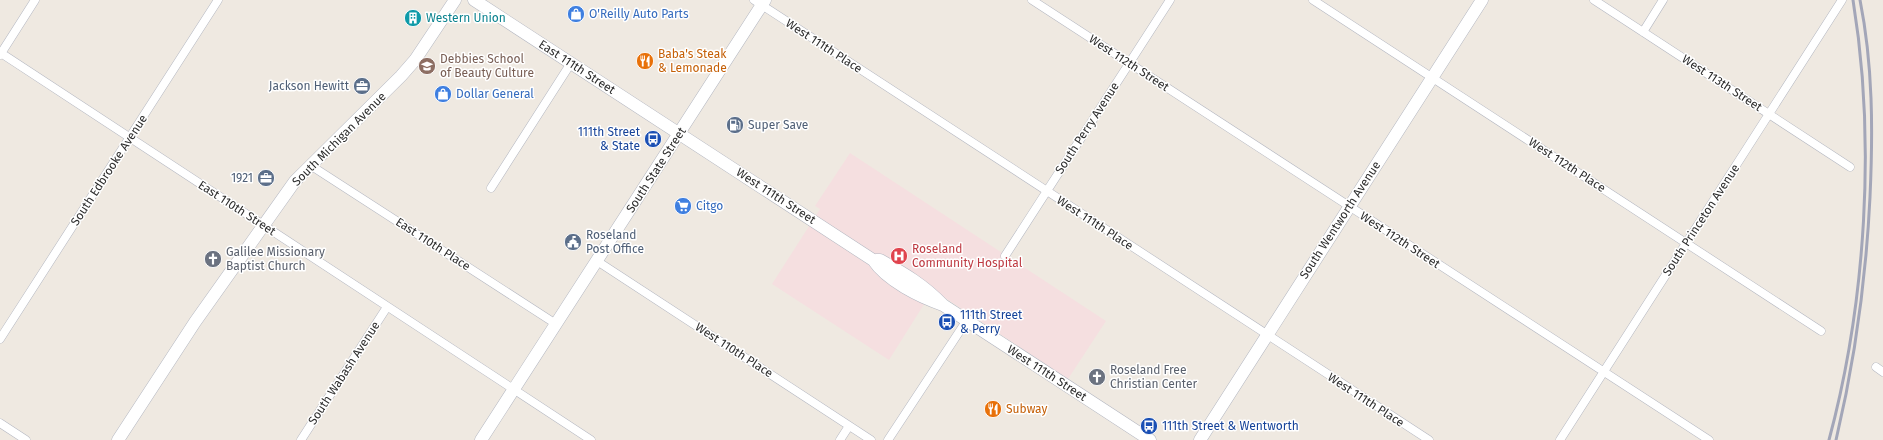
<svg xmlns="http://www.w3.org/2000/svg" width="1883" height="440" font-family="'Fira Sans',sans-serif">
	<rect width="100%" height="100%" fill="#efe9e1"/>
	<!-- medical -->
	<path fill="#f5dfe0" d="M 850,153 L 1106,321 L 1068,379 L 933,290 L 889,360 L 772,284 L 820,209 L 815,206 Z"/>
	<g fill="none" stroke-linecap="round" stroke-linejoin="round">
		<defs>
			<path id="street" d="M 754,0 L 1429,440
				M 1032,0 L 1709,440
				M 1313,0 L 1821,331
				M 1594,0 L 1850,167
				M 1643,32 L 1663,0
				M 1,53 L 591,440
				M 0,55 L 35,0
				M 310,165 L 556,324
				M 491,188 L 571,63
				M 1005,256 L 1170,0
				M 597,261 L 871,440
				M 0,339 L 218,0
				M 1876,367 L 1883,372
				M 0,423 L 26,440
				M 301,440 L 387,307
				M 840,440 L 849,426
				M 888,440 L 967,320
				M 1560,440 L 1842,0"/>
			<path id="secondary" d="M 474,0 L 873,260 C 887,281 920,297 943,305
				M 876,260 L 880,260 C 905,274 924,285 943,305 L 1150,440
				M 118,440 L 195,322 L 295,181 L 401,76 L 415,60 L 455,0
				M 481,440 L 765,0
				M 1200,440 L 1482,0"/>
		</defs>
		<!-- street casing -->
		<use href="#street" stroke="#b4b7c1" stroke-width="9"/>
		<!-- secondary casing -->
		<use href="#secondary" stroke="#b4b7c1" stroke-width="13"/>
		<!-- street -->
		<use href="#street" stroke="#fff" stroke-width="8"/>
		<!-- secondary -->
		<use href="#secondary" stroke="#fff" stroke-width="12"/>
		<!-- rail -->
		<path stroke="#a3a6b8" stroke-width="3" d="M 1829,440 C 1866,302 1876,140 1853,0
			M 1836,440 C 1855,360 1866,279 1870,197 C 1873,131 1873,65 1860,0"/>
	</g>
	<!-- icons -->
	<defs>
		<symbol id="shop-disc" viewBox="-11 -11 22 22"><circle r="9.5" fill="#3f7fe0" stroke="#fff"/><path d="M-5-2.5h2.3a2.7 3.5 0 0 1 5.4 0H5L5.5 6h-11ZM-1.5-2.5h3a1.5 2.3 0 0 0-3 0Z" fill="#fff"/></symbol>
		<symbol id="building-disc" viewBox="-11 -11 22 22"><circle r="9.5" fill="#0f9aa8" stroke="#fff"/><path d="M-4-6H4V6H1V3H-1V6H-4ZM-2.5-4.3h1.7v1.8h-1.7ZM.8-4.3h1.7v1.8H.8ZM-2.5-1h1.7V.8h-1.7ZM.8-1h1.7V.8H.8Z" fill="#fff"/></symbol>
		<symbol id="restaurant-disc" viewBox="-11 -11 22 22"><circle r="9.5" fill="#e8710a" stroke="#fff"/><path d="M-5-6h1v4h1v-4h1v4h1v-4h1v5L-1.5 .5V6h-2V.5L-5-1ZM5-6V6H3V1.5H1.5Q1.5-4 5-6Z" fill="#fff"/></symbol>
		<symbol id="school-disc" viewBox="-11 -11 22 22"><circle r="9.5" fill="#8d6e63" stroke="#fff"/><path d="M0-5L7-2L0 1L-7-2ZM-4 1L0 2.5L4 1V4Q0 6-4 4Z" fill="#fff"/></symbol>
		<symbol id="office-disc" viewBox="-11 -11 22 22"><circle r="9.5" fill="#5c6f8a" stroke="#fff"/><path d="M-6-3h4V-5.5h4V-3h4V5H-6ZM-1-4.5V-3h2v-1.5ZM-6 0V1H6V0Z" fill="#fff"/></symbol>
		<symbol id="fuel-disc" viewBox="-11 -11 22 22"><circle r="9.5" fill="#5c6f8a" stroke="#fff"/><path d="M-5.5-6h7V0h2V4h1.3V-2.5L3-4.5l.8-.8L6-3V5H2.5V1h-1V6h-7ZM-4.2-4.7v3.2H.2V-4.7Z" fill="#fff"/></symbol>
		<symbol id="bus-disc" viewBox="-11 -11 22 22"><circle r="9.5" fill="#1a4fb4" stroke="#fff"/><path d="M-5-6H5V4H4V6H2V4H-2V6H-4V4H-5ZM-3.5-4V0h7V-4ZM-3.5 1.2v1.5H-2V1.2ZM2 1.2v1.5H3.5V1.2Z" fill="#fff"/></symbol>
		<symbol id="supermarket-disc" viewBox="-11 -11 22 22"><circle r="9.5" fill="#3f7fe0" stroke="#fff"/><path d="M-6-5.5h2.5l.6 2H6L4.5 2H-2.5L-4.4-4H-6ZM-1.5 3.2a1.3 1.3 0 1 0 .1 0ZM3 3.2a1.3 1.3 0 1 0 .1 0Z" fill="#fff"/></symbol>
		<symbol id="civic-disc" viewBox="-11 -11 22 22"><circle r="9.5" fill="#5c6f8a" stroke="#fff"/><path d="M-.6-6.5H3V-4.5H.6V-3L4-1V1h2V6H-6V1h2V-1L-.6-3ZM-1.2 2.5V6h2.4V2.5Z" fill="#fff"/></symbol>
		<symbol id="hospital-disc" viewBox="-11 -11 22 22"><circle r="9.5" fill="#e0444e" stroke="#fff"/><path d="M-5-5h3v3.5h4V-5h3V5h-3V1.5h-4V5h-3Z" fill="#fff"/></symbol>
		<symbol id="church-disc" viewBox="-11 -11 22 22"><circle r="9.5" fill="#6b7280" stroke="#fff"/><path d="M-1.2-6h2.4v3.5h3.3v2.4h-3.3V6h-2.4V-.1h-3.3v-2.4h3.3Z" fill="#fff"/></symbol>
	</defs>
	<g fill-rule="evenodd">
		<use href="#shop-disc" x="566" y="4" width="20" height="20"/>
		<use href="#building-disc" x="403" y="8" width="20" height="20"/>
		<use href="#restaurant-disc" x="635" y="51" width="20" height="20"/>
		<use href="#school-disc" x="417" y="56" width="20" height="20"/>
		<use href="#office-disc" x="352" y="76" width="20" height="20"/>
		<use href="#shop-disc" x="433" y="84" width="20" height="20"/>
		<use href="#fuel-disc" x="725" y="115" width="20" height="20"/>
		<use href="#bus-disc" x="643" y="129" width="20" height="20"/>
		<use href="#office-disc" x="256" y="168" width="20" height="20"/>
		<use href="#supermarket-disc" x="673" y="196" width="20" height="20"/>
		<use href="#civic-disc" x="563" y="232" width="20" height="20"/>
		<use href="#hospital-disc" x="889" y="246" width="20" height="20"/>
		<use href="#church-disc" x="203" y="249" width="20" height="20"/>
		<use href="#bus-disc" x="937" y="312" width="20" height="20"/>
		<use href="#church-disc" x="1087" y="367" width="20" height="20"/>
		<use href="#restaurant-disc" x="983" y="399" width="20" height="20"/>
		<use href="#bus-disc" x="1139" y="416" width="20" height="20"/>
	</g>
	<g text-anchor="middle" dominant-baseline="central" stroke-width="3" stroke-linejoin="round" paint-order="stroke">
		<!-- shop labels -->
		<g font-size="12" fill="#366cbe" stroke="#fff" text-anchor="start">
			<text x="589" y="14">O'Reilly Auto Parts</text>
			<text x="456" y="94">Dollar General</text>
			<text x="696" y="206">Citgo</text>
		</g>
		<!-- culture labels -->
		<g font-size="12" fill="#0d838f" stroke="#fff" text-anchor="start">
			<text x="426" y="18">Western Union</text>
		</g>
		<!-- street labels -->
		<g font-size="12" fill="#2e2e2e" stroke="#fff">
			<text transform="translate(824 46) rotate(33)">West 111th Place</text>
			<text transform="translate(1129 63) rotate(33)">West 112th Street</text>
			<text transform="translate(577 67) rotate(33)">East 111th Street</text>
			<text transform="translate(1722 83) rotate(33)">West 113th Street</text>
			<text transform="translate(1087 128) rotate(-57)">South Perry Avenue</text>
			<text transform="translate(339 139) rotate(-45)">South Michigan Avenue</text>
			<text transform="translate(1567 165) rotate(33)">West 112th Place</text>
			<text transform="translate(109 170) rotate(-57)">South Edbrooke Avenue</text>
			<text transform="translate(656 170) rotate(-57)">South State Street</text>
			<text transform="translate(776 196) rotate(33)">West 111th Street</text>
			<text transform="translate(237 208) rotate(33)">East 110th Street</text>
			<text transform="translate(1340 220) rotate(-57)">South Wentworth Avenue</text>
			<text transform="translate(1701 220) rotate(-57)">South Princeton Avenue</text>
			<text transform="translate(1095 223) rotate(33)">West 111th Place</text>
			<text transform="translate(1400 240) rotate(33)">West 112th Street</text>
			<text transform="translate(433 244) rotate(33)">East 110th Place</text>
			<text transform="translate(734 350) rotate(33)">West 110th Place</text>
			<text transform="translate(344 373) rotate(-57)">South Wabash Avenue</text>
			<text transform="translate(1047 373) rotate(33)">West 111th Street</text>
			<text transform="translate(1366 400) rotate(33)">West 111th Place</text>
		</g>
		<!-- food labels -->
		<g font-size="12" fill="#c56008" stroke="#fff" text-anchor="start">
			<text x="658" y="54">Baba's Steak<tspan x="658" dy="14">&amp; Lemonade</tspan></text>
			<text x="1006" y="409">Subway</text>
		</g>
		<!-- education labels -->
		<g font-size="12" fill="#785e54" stroke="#fff" text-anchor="start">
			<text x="440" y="59">Debbies School<tspan x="440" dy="14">of Beauty Culture</tspan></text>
		</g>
		<!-- service labels -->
		<g font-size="12" fill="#4e5e75" stroke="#fff" text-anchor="end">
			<text x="349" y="86">Jackson Hewitt</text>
			<text x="748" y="125" text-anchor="start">Super Save</text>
			<text x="253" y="178">1921</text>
			<text x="586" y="235" text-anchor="start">Roseland<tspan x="586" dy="14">Post Office</tspan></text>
		</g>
		<!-- transit labels -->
		<g font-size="12" fill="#164399" stroke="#fff" text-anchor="start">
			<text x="640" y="132" text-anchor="end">111th Street<tspan x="640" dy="14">&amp; State</tspan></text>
			<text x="960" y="315">111th Street<tspan x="960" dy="14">&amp; Perry</tspan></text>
			<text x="1162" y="426">111th Street &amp; Wentworth</text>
		</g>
		<!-- health labels -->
		<g font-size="12" fill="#be3a42" stroke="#fff" text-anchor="start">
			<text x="912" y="249">Roseland<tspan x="912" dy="14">Community Hospital</tspan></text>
		</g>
		<!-- worship labels -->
		<g font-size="12" fill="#5b616d" stroke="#fff" text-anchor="start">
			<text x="226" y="252">Galilee Missionary<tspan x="226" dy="14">Baptist Church</tspan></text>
			<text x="1110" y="370">Roseland Free<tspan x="1110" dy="14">Christian Center</tspan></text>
		</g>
	</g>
</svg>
